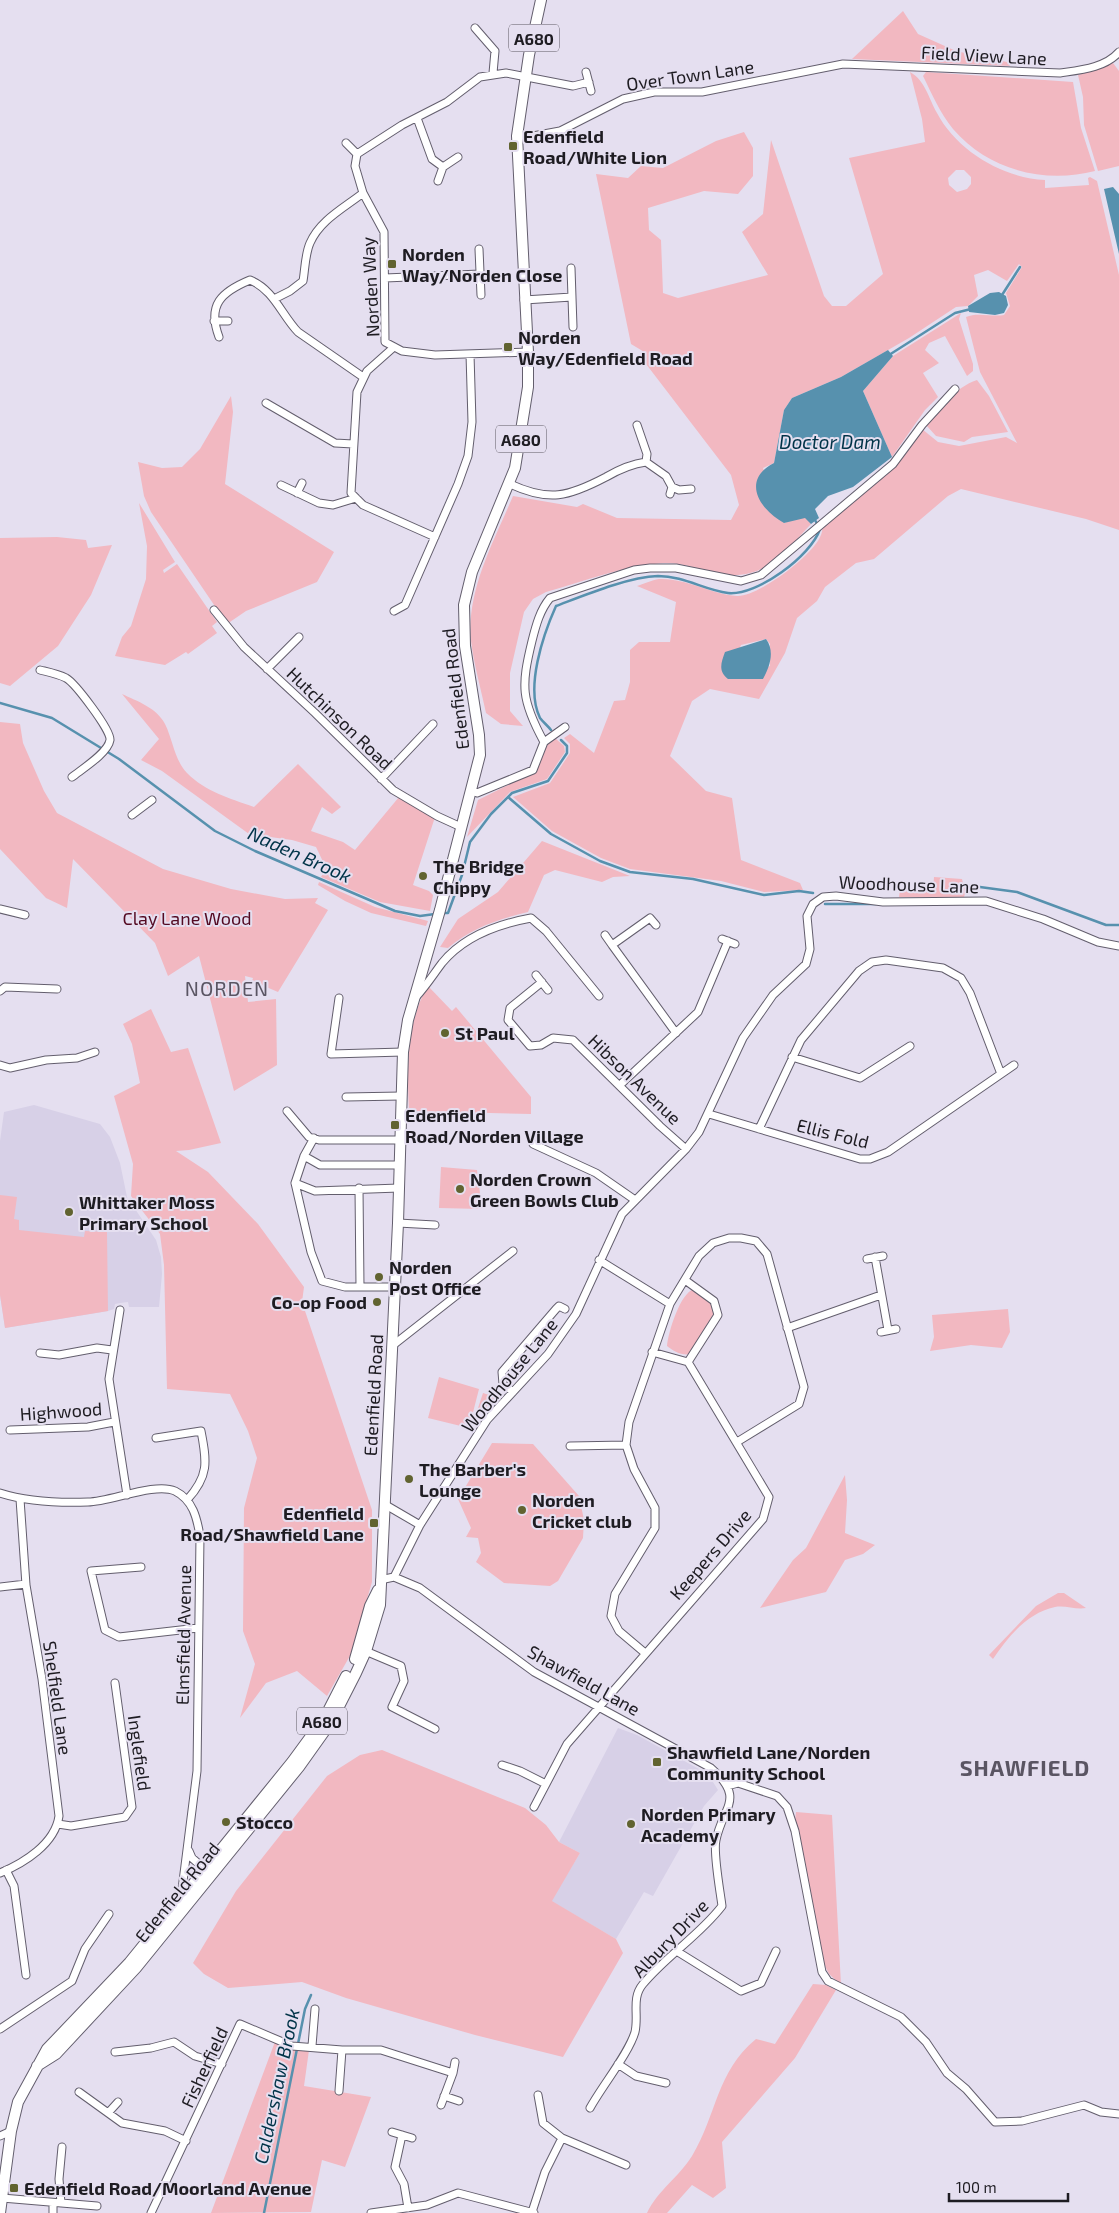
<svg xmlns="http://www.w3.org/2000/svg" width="1119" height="2213" font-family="'Exo 2',sans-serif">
	<rect width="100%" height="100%" fill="#e5dff0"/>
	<!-- built -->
	<path fill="#d7d0e7" d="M 34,1105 L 100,1124 L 110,1137 L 120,1163 L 127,1197 L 156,1240 L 161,1257 L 162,1274 L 159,1307 L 129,1307 L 128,1302 L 120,1303 L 115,1304 L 114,1309 L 108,1311 L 5,1328 L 0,1295 L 0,1141 L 4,1112 Z
		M 618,1728 L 637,1735 L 708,1774 L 718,1790 L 704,1806 L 653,1896 L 644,1892 L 616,1939 L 551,1901 L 580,1853 L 559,1842 Z"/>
	<!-- green -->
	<path fill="#f2b8c1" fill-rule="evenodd" d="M 903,11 L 918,34 L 956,51 L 1007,62 L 1010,66 L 852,59 Z
		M 1113,63 L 1119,71 L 1119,166 L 1098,171 L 1084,125 L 1083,97 L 1078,75 Z
		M 910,72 C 925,80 929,99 937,113 C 957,151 1003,178 1045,180 L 1045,188 L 1089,185 L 1088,178 L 1090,177 L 1097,181 L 1119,275 L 1119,530 L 1086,519 L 961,489 L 948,496 L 874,559 L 856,563 L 825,587 L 817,601 L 797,618 L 785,653 L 759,699 L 710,689 L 692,701 L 670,756 L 706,791 L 732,798 L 741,860 L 800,883 L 803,890 L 764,892 L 721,881 L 630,869 L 601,858 L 552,831 L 513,797 L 550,783 L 570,753 L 570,744 L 564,738 L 570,734 L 594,753 L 614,701 L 625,700 L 630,682 L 630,650 L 639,642 L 670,642 L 676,602 L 637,586 C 643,584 652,580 659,579 C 687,578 710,594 737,596 C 758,597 812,556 820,537 C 822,534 822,530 823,526 L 905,452 L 922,429 L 938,442 L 959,446 L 1006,437 L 1017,443 L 980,372 L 966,317 C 977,312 992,317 1004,315 L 1010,306 L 1006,293 L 1022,267 L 1019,264 L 1007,281 L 988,270 L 974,275 L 978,296 L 968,306 L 956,307 L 909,338 L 841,377 L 792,398 L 784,410 L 774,463 L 763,468 L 784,523 L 801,517 L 806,518 L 811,524 C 782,555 762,583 716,573 C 699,569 681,562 663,563 C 623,566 585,581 546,592 L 533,599 L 524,612 L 510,673 L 510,711 L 523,726 L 501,724 L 486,713 C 481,689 474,665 471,641 C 466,591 494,541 513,496 L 577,507 L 583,504 L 617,518 L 731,520 L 739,505 L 731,475 L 643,360 L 646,353 L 631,344 L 596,174 L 628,178 L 641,166 L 663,168 L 716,141 L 744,132 L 753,148 L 753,176 L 738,194 L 704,191 L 648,208 L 649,230 L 661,240 L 663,293 L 678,298 L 768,275 L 742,232 L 763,214 L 771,140 L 824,296 L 832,306 L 846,306 L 883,274 L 849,158 L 925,142 L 922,119 ZM 956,170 L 964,170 L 971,177 L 971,184 L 967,189 L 957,192 L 949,185 L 948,178 ZM 766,639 L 770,644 L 770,666 L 737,679 L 728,679 L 741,645 Z
		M 926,72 L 1073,82 L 1081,128 L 1095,171 C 1044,184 988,170 953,129 C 940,113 932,94 923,76 Z
		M 961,313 L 959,319 L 973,364 L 973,371 L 967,376 L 945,336 L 929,343 L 925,350 L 939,363 L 923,373 L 938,397 L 925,410 L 892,457 L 863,391 L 893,356 Z
		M 977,380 L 989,396 L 1008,432 L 972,437 L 964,442 L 936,436 L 926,425 C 940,409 955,387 977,380 Z
		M 231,396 L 233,412 L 225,484 L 334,552 L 317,582 L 246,611 L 227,624 L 151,512 L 144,496 L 138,462 L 162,468 L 182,467 L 200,449 Z
		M 139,503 L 175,562 L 163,570 L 164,573 L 177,564 L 217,622 L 212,626 L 217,633 L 188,654 L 186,652 L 165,665 L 115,656 L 122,637 L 131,626 L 146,579 L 147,546 Z
		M 57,537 L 86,540 L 88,548 L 112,545 L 91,595 L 58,646 L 10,686 L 0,683 L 0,538 Z
		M 122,694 C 137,701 157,708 165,724 C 173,740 174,759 187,773 C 206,792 229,798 254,807 L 298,764 L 341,807 L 332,814 L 322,807 L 311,831 L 343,842 L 355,850 L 399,797 L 435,817 L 413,885 L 429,891 L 433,895 L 430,911 L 380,902 L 321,877 L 326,868 L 316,847 L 292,840 L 249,834 L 162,771 L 141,760 L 159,739 Z
		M 0,722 L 20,724 L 23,743 L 44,791 L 57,813 L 163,869 L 231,889 L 285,899 L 318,898 L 315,903 L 328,910 L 278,992 L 252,981 L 253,978 L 245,976 L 248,1002 L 276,999 L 277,1065 L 234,1091 L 199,956 L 168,976 L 155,943 L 73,859 L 67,908 L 46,898 L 0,849 Z
		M 555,738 L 564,746 L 565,752 L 547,779 L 510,792 L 467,837 L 478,800 L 534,772 L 547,743 Z
		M 542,841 L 630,876 L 613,877 L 602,882 L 555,870 L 544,875 L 528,912 C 499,919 471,928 448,948 L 440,947 L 458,919 L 498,892 Z
		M 934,877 L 962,879 L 964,887 L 967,888 L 964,897 L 899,897 L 900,889 L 933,891 Z
		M 319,882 L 375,907 L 428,921 L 426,926 L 371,913 L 345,901 L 318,885 Z
		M 428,986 L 452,1011 L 456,1007 L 531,1097 L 531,1114 L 409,1111 C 407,1071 406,1021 428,986 Z
		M 151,1009 L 171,1052 L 188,1048 L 221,1143 L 189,1150 L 176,1151 L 208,1172 L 258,1224 L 304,1287 L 302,1302 L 372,1510 L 372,1582 L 351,1654 L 327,1696 L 297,1671 L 266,1683 L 240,1718 L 255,1664 L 243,1631 L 244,1508 L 257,1458 L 248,1431 L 230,1394 L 167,1389 L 164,1265 L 160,1234 L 131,1196 L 133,1164 L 114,1096 L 140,1083 L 132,1044 L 123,1024 Z
		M 441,1167 L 477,1170 L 482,1209 L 439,1208 Z
		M 0,1195 L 17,1197 L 14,1219 L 19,1220 L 19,1230 L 84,1237 L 85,1231 L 107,1232 L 108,1311 L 5,1328 L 0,1295 Z
		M 694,1289 L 714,1302 L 716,1315 L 690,1354 C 682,1356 673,1351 667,1346 C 668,1333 680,1293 694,1289 Z
		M 1008,1309 L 1010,1332 L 1002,1348 L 971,1345 L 930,1351 L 934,1337 L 932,1315 Z
		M 439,1377 L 479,1389 L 469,1428 L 428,1418 Z
		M 483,1393 L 495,1397 L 481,1413 L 477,1411 Z
		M 492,1443 L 533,1444 L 579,1496 L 584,1520 L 583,1538 L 558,1581 L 550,1586 L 504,1583 L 476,1562 L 481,1553 L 478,1538 L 466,1537 L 471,1528 L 458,1499 Z
		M 845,1475 L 847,1500 L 845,1533 L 875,1545 L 863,1554 L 845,1560 L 826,1592 L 760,1608 L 793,1560 L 806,1548 Z
		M 1058,1593 L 1064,1593 L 1086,1608 C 1076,1610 1065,1605 1055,1607 C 1027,1613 1008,1637 993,1659 L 989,1655 L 1036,1606 Z
		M 382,1750 L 525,1808 L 546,1825 L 559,1842 L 580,1853 L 552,1901 L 616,1939 L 623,1953 L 563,2057 L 475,2035 L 346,1998 L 302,1982 L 228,1988 L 204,1974 L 193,1963 L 236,1891 L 327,1776 L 360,1755 Z
		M 796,1812 L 832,1815 L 841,1985 L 829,1974 L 822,1960 L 795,1821 Z
		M 813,1984 L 826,1985 L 836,1990 L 795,2058 L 722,2142 L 726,2188 L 713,2198 L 692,2185 L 667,2213 L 647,2213 C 658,2190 679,2177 692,2156 C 717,2115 716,2072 756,2039 L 775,2044 Z
		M 276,2039 L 309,2050 L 304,2086 L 371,2097 L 345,2167 L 322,2160 L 311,2212 L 211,2213 Z"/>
	<!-- water -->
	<path fill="#5791ae" d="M 1113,187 L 1119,194 L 1119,254 L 1104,189 Z
		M 999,292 L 1006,296 L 1008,305 L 1004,313 L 995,315 L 969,312 L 968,306 L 990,293 Z
		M 888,350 L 893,356 L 863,391 L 892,457 L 853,487 L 828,496 L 815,509 L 819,518 L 811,524 L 805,518 L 784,523 C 759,509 741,480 774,463 L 784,410 L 792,398 L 841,377 Z
		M 766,639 C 775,651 770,666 763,679 L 728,679 C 718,671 721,663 725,652 Z"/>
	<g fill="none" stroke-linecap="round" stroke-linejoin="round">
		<!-- stream -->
		<path stroke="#5791ae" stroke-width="2.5" d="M 1002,295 L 1020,267
			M 889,355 L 955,313 L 971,309
			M 0,703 L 52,718 L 119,759 L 215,831 L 255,851 L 395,911 L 420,916 L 435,914
			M 551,730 C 548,726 543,722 540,718 C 525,688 543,635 556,606 C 585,595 628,577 658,576 C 684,576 704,590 728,593 C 757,596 811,556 820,529 L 815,520
			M 508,797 L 551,834 L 600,861 L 630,872 L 693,879 L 764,895 L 799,891 L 813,893
			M 965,885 L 1017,892 L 1106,925 L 1119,925
			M 825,904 L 876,904
			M 443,913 L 448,913 L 462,875 L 470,842 L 491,814 L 512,793 L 548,781 L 567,753 L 567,746 L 561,740
			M 264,2213 L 305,2009 L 311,1995"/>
		<defs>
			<path id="street" d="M 475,28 L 495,51 L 493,73
				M 586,72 L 591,91
				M 417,118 L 432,159 L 443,167
				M 517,136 L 533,136 L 560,131 L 623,99 L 654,92 L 702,92 L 843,64 L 1060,73 C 1080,70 1105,68 1119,52
				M 346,143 L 357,154
				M 357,154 L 355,166 L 363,193 L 384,232 L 385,342 L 402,351 L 435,355 L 528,352
				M 357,154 L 402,125 L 447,102 L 480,77 L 506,73 L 573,86 L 589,82
				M 438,181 L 443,167 L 458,157
				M 479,249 L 481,295
				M 571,268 L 573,327
				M 385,278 L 480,274
				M 274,299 L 290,291 L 303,281 C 305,270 305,254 310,243 C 320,220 344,208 363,193
				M 524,300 L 572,297
				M 214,321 L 228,321
				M 219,337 C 207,305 221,292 250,280 C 274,290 281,314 298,332 L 363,377
				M 394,347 L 367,371 L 357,392 L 351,493 L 363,505 L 435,537
				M 266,403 L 335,443 L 353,444
				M 637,425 L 647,454 L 646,462
				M 510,484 C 549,502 568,497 606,477 C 618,470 631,464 646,462 L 666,476 L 672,487
				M 281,485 L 319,503 L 333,505 L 356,498
				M 297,493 L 302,483
				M 670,494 L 672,487 L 679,490 L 691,489
				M 214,610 L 244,647 L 315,713 L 393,790 L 437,816 L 461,827
				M 394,611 L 405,605 L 458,484 L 468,456 L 472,422 L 470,354
				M 267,669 L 299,637
				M 40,670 C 48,672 58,674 66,678 C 75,683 111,730 110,740 C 108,753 82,769 72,777
				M 544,742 C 521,700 521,686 532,641 C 536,625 540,610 550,598 L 634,570 L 650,568 L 676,568 L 741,581 L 761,575 L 893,464 L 922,425 L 955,389
				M 381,779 L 433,724
				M 470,791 L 477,793 L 533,770 L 544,742 L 565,727
				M 132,815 L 152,800
				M 0,909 L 25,915
				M 656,925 L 650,918 L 612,945 L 676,1033
				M 605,935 L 612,945
				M 722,939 L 735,944
				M 536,975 L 548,990
				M 542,982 L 510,1008 L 508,1020 L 530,1046 L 541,1045 L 553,1038 L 573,1040 L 660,1126 L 686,1149
				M 0,991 L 5,987 L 57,989
				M 416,997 C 426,986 433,975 442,963 C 464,936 498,924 531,918 L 546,931 L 599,996
				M 339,998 L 331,1054 L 403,1052
				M 792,1057 L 860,1078 L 910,1046
				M 0,1065 L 10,1068 L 46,1060 L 77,1058 L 95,1052
				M 620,1085 L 698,1012 L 728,941
				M 346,1097 L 401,1096
				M 287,1111 L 309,1137 L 319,1140 L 400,1140
				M 709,1114 L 860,1159 L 870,1159 L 888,1152 L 1014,1065
				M 401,1116 L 471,1118
				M 759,1129 L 801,1040 L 859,971 L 872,962 L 886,960 L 943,968 L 961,978 L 970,993 L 1001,1074
				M 533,1144 L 596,1173 L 635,1200
				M 304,1156 L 320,1165 L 400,1165
				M 295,1183 L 311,1252 L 322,1281 L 345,1287 L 394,1287
				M 295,1183 L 315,1191 L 399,1188
				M 295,1183 L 304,1156 L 314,1138
				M 359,1188 L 360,1287
				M 398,1223 L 435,1225
				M 875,1257 L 888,1330
				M 867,1259 L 883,1256
				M 599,1260 L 670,1304
				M 685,1280 L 714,1301 L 718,1315 L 688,1362
				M 120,1310 L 109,1379 L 127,1495
				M 787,1328 L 881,1295
				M 881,1332 L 896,1329
				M 392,1346 L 513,1251
				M 40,1353 L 59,1355 L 97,1348 L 112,1350
				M 513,1392 L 503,1384 L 502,1372 L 556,1309 L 559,1306 L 565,1309
				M 10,1430 L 88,1427 L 114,1422
				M 156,1438 L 201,1431 C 207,1462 209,1476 187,1500
				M 570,1446 L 626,1445
				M 0,1493 C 28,1502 59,1503 88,1502 C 110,1502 155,1482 175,1491 C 193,1500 197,1518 200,1536 L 197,1771 L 181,1897
				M 384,1504 L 420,1525
				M 141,1567 L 91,1571 L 105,1630 L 119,1637 L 198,1628
				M 394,1577 L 420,1525 L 487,1420 L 548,1354 L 576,1314 L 622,1214 L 686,1149 L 699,1132 L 743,1038 L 773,995 L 806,964 L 810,949 L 807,916 L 813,904 L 823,897 L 836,896 L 883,902 L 986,901 L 1043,919 L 1098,942 L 1119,946
				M 380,1580 L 394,1577 L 420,1588 L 534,1672 L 711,1768 C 746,1799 723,1806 716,1840 C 713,1853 720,1890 722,1906 C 699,1936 667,1955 643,1984 C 631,1998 639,2015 635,2032 C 629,2053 602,2086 590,2108
				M 0,1587 L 26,1584
				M 363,1650 L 401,1666 L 404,1681 L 392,1707 L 435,1729
				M 645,1653 L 619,1631 L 611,1616 L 615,1594 L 655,1528 L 655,1508 L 634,1469 L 626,1445 L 629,1422 L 670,1304 L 699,1256 L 713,1243 L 729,1238 L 741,1238 L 756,1241 L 767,1254 L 804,1387 L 799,1404 L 737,1442
				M 502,1765 L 520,1771 L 546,1784
				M 727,1786 L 738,1783 L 777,1796 L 787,1807 L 795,1831 L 822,1972 L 828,1981 L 901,2017 L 926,2042 L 947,2073 L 966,2089 L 995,2122 L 1022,2121 L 1084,2105 L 1101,2112 L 1119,2114
				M 534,1807 L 567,1744 L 763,1519 L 769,1497 L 688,1362 L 652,1352
				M 58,1824 L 71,1826 L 125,1817 L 132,1807 L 115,1683
				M 189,1851 L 192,1858 L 208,1872
				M 6,1870 L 14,1886 L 26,1975
				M 0,1873 C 24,1863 55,1844 59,1816 L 42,1679 L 26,1585 L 20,1499
				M 678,1952 L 741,1991 L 761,1983 L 776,1951
				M 0,2029 L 72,1981 L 85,1949 L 109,1914
				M 312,2046 L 315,2009
				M 115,2052 L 151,2048 L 174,2042 L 195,2056 L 222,2064
				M 618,2064 L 636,2076 L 666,2083
				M 453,2073 L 455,2062
				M 339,2091 L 342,2050
				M 79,2092 L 122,2123 L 165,2131 L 186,2141
				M 538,2095 L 543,2123 L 562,2138
				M 444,2096 L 459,2101
				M 108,2113 L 118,2102
				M 392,2132 L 412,2138
				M 402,2135 L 395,2167 L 404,2184 L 408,2208
				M 0,2136 L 11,2131
				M 2,2198 L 97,2206
				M 61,2203 L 59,2179 L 62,2147
				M 532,2212 L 545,2172 L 562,2138 L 626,2165
				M 53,2213 L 53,2203
				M 151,2213 L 240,2024 L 292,2046 L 342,2050 L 381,2050 L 453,2073 L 441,2105
				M 371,2213 L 427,2205 L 458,2193 L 534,2213"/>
			<path id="primary" d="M 355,1659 L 370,1606 L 378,1590
				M 37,2066 L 56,2054 L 136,1968 L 299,1767 L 331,1722 L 356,1673 L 366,1651 L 380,1605 L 398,1223 L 403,1052 L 408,1020 L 440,910 L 480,755 L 479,735 L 465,646 L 464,605 L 472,572 L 515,468 L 528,387 L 528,352 L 517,136 L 529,55 L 541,0
				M 0,2213 L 11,2131 L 18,2102 L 47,2049 L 129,1963 L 292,1762 L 325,1717 L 346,1676"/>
		</defs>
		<!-- street casing -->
		<use href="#street" stroke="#635e6d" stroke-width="9"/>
		<!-- primary casing -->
		<use href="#primary" stroke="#635e6d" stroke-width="12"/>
		<!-- street -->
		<use href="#street" stroke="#fff" stroke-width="7"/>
		<!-- primary -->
		<use href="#primary" stroke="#fff" stroke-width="10"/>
	</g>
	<!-- markers -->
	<g fill="#616330" stroke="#e5dff0" stroke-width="2">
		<rect x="508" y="141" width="10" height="10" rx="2.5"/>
		<rect x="387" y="259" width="10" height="10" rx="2.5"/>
		<rect x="503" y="342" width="10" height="10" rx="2.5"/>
		<circle cx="423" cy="876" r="5"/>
		<circle cx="445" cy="1033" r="5"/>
		<rect x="390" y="1120" width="10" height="10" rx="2.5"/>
		<circle cx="460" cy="1189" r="5"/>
		<circle cx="69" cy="1212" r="5"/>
		<circle cx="379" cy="1277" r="5"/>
		<circle cx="377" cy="1302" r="5"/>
		<circle cx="409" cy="1479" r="5"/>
		<circle cx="522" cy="1510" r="5"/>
		<rect x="369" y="1518" width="10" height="10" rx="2.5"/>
		<rect x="652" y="1757" width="10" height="10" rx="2.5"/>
		<circle cx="226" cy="1822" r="5"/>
		<circle cx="631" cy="1824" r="5"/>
		<rect x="9" y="2183" width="10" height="10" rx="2.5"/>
	</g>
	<g text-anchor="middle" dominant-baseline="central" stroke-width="4" stroke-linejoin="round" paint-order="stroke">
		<!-- shield labels -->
		<g fill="#e5dff0" stroke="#5a5660" stroke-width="1">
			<rect x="509" y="24.5" width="50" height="27" rx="4"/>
			<rect x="496" y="425.5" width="50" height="27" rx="4"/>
			<rect x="297" y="1707.5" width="50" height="27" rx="4"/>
		</g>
		<g font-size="16" font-weight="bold" fill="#1e1c22">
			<text x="534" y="38">A680</text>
			<text x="521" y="439">A680</text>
			<text x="322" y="1721">A680</text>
		</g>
		<!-- street labels -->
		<g font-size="18" fill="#1e1c22" stroke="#e5dff0">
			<text transform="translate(984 55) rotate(3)">Field View Lane</text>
			<text transform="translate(690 75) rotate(-8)">Over Town Lane</text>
			<text transform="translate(370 287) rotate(-93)">Norden Way</text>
			<text transform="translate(455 689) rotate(-97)">Edenfield Road</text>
			<text transform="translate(340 718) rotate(44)">Hutchinson Road</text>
			<text transform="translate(909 884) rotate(2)">Woodhouse Lane</text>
			<text transform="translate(635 1079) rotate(44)">Hibson Avenue</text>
			<text transform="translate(833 1133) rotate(14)">Ellis Fold</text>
			<text transform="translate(509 1375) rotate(-51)">Woodhouse Lane</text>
			<text transform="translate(373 1395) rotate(-87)">Edenfield Road</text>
			<text transform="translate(61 1411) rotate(-4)">Highwood</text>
			<text transform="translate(710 1554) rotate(-49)">Keepers Drive</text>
			<text transform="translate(183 1635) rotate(-89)">Elmsfield Avenue</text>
			<text transform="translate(584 1680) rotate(29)">Shawfield Lane</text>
			<text transform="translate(58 1698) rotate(82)">Shelfield Lane</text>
			<text transform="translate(140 1753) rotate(82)">Inglefield</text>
			<text transform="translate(177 1892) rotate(-51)">Edenfield Road</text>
			<text transform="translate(670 1938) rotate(-46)">Albury Drive</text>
			<text transform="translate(204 2067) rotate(-65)">Fisherfield</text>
		</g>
		<!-- poi labels -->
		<g font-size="18" font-weight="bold" fill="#1e1c22" stroke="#e5dff0" text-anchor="start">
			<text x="523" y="136">Edenfield<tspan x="523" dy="21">Road/White Lion</tspan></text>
			<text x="402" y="254">Norden<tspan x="402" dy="21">Way/Norden Close</tspan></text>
			<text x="518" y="337">Norden<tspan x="518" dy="21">Way/Edenfield Road</tspan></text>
			<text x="433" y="866">The Bridge<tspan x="433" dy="21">Chippy</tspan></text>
			<text x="455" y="1033">St Paul</text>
			<text x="405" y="1115">Edenfield<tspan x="405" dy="21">Road/Norden Village</tspan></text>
			<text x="470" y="1179">Norden Crown<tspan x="470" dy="21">Green Bowls Club</tspan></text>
			<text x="79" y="1202">Whittaker Moss<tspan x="79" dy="21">Primary School</tspan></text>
			<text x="389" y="1267">Norden<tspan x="389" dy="21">Post Office</tspan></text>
			<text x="367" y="1302" text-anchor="end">Co-op Food</text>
			<text x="419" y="1469">The Barber's<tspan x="419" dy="21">Lounge</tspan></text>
			<text x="532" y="1500">Norden<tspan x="532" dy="21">Cricket club</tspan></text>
			<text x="364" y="1513" text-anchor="end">Edenfield<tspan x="364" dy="21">Road/Shawfield Lane</tspan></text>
			<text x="667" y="1752">Shawfield Lane/Norden<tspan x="667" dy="21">Community School</tspan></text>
			<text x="641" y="1814">Norden Primary<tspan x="641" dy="21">Academy</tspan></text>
			<text x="236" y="1822">Stocco</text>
			<text x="24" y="2188">Edenfield Road/Moorland Avenue</text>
		</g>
		<!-- park labels -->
		<g font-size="18" fill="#540a22" stroke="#e5dff0">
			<text x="187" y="918">Clay Lane Wood</text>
		</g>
		<!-- water labels -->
		<g font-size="19" font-style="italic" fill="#003348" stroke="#e5dff0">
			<text x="830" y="441">Doctor Dam</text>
			<text transform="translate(300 854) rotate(24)">Naden Brook</text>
			<text transform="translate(276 2086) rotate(-78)">Caldershaw Brook</text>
		</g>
		<!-- quarter labels -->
		<g font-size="20" letter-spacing="1" fill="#5a5563" stroke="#e5dff0">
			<text x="227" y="988">NORDEN</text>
		</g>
		<!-- district labels -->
		<g font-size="22" font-weight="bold" letter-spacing="1" fill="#5a5563" stroke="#e5dff0">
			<text x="1025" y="1767">SHAWFIELD</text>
		</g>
	</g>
	<!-- scale -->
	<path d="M949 2193v8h119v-8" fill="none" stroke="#1e1c22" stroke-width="2.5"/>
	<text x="956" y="2193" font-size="15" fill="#1e1c22" stroke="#e5dff0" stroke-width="4" paint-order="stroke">100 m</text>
</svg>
